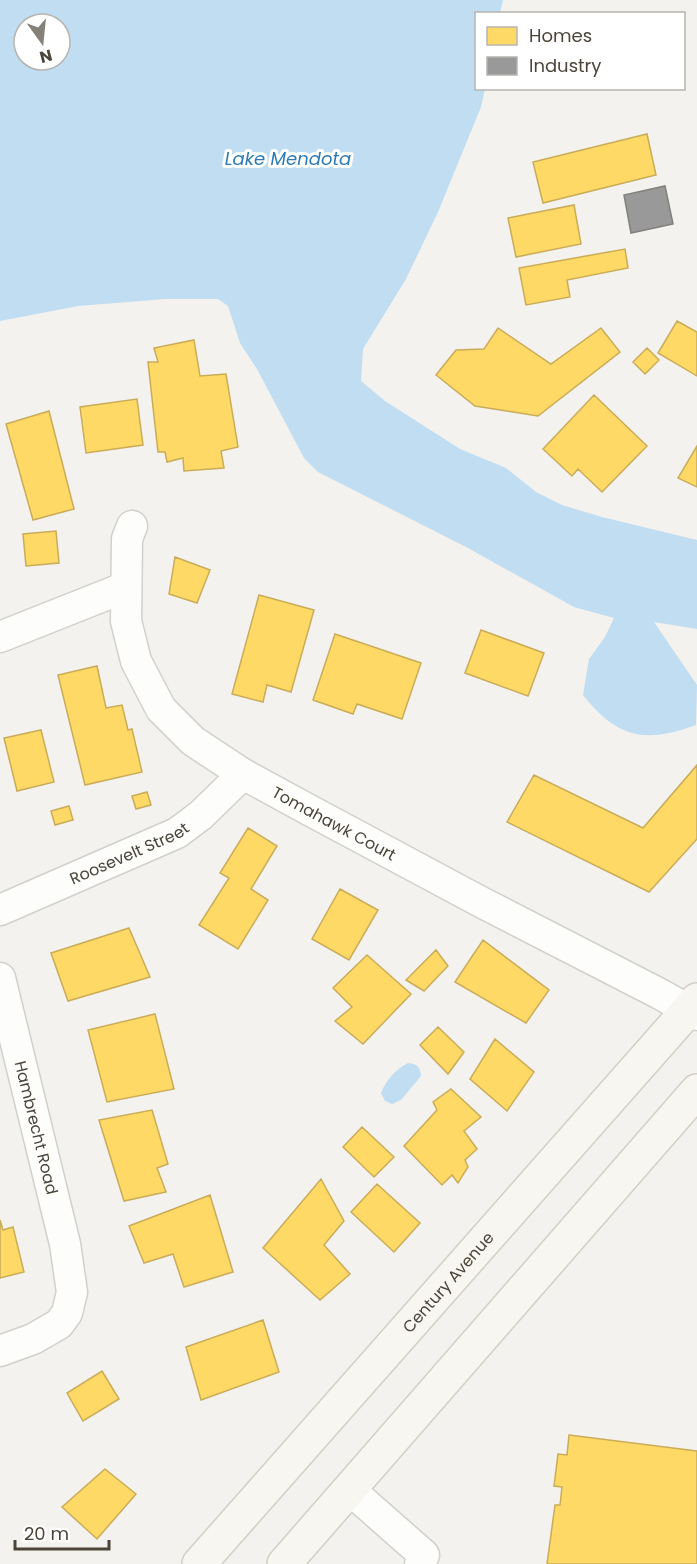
<svg xmlns="http://www.w3.org/2000/svg" width="697" height="1564" font-family="Poppins,sans-serif">
	<rect width="100%" height="100%" fill="#f4f2ee"/>
	<!-- water -->
	<path fill="#c0ddf1" fill-rule="evenodd" d="M 0,0 L 503,0 L 500,13 L 476,14 L 476,88 L 485,89 L 481,107 L 438,212 L 406,279 L 363,349 L 361,381 L 385,401 L 460,449 L 506,468 L 536,492 L 562,505 L 602,517 L 697,540 L 697,629 L 654,622 L 697,685 L 696,725 C 645,744 617,738 583,695 L 589,659 L 605,637 L 614,618 L 574,607 L 468,548 L 318,472 L 304,458 L 257,369 L 240,343 L 228,306 L 218,299 L 166,299 L 78,306 L 0,321 ZM 24,24 L 60,24 L 60,60 L 24,60 Z
		M 408,1063 C 417,1064 420,1066 421,1076 L 401,1100 L 392,1104 L 385,1101 L 381,1093 C 386,1080 396,1069 408,1063 Z"/>
	<!-- homes -->
	<path fill="#ffd966" stroke="#c9ac58" stroke-width="1.5" d="M 647,134 L 656,175 L 543,203 L 533,162 Z
		M 574,205 L 581,244 L 516,257 L 508,218 Z
		M 625,249 L 628,268 L 567,280 L 570,297 L 526,305 L 519,268 Z
		M 677,321 L 697,332 L 697,376 L 658,353 Z
		M 498,328 L 551,364 L 601,328 L 620,352 L 538,416 L 475,406 L 436,375 L 456,350 L 484,349 Z
		M 194,340 L 200,376 L 226,374 L 238,447 L 221,451 L 224,468 L 184,471 L 183,458 L 167,462 L 165,452 L 158,452 L 148,362 L 158,362 L 154,348 Z
		M 647,348 L 659,360 L 645,374 L 633,362 Z
		M 594,395 L 647,446 L 602,492 L 578,469 L 572,476 L 543,449 Z
		M 137,399 L 143,445 L 86,453 L 80,407 Z
		M 49,411 L 74,509 L 33,520 L 6,424 Z
		M 697,446 L 697,487 L 678,478 Z
		M 56,531 L 59,563 L 26,566 L 23,534 Z
		M 175,557 L 210,570 L 197,603 L 169,594 Z
		M 259,595 L 314,610 L 291,692 L 267,685 L 263,702 L 232,694 Z
		M 481,630 L 544,653 L 528,696 L 465,673 Z
		M 335,634 L 421,663 L 402,719 L 357,704 L 353,714 L 313,700 Z
		M 97,666 L 106,708 L 122,705 L 128,730 L 132,729 L 142,772 L 85,785 L 58,675 Z
		M 41,730 L 54,782 L 17,791 L 4,738 Z
		M 697,765 L 697,839 L 649,892 L 507,822 L 534,775 L 643,828 Z
		M 147,792 L 151,805 L 136,809 L 132,796 Z
		M 69,806 L 73,820 L 55,825 L 51,811 Z
		M 248,828 L 277,846 L 251,889 L 268,900 L 238,949 L 199,925 L 229,878 L 220,873 Z
		M 340,889 L 378,910 L 349,960 L 312,939 Z
		M 129,928 L 150,977 L 68,1001 L 51,953 Z
		M 483,940 L 549,990 L 526,1023 L 455,982 Z
		M 436,950 L 448,966 L 424,991 L 406,980 Z
		M 367,955 L 411,994 L 363,1044 L 335,1021 L 352,1007 L 333,988 Z
		M 155,1014 L 174,1089 L 107,1102 L 88,1030 Z
		M 438,1027 L 464,1052 L 448,1074 L 420,1045 Z
		M 495,1039 L 534,1072 L 507,1111 L 470,1079 Z
		M 451,1089 L 481,1117 L 464,1131 L 477,1149 L 465,1160 L 468,1167 L 458,1183 L 452,1175 L 442,1185 L 404,1146 L 437,1110 L 433,1102 Z
		M 152,1110 L 168,1164 L 157,1168 L 166,1192 L 124,1201 L 99,1120 Z
		M 362,1127 L 394,1157 L 374,1177 L 343,1147 Z
		M 321,1179 L 344,1221 L 324,1245 L 350,1274 L 320,1300 L 263,1248 Z
		M 377,1184 L 420,1223 L 394,1252 L 351,1212 Z
		M 210,1195 L 233,1272 L 184,1287 L 173,1254 L 144,1263 L 129,1226 Z
		M 0,1220 L 3,1230 L 13,1227 L 24,1272 L 0,1278 Z
		M 263,1320 L 279,1372 L 201,1400 L 186,1347 Z
		M 102,1371 L 119,1399 L 83,1421 L 67,1393 Z
		M 569,1435 L 697,1451 L 697,1564 L 547,1564 L 555,1505 L 560,1505 L 562,1487 L 554,1486 L 558,1454 L 567,1455 Z
		M 105,1469 L 136,1494 L 97,1539 L 62,1507 Z"/>
	<!-- industry -->
	<path fill="#999" stroke="#82807c" stroke-width="1.5" d="M 665,186 L 673,224 L 631,233 L 624,195 Z"/>
	<g fill="none" stroke-linecap="round" stroke-linejoin="round">
		<defs>
			<g id="minor">
				<path id="s1" d="M 132,526 L 127,539 L 126,621 L 136,661 L 161,709 L 193,741 L 243,774 L 311,811 L 481,902 L 660,994 L 697,1015"/>
				<path d="M 0,637 L 126,587"/>
				<path id="s2" d="M 0,910 L 177,833 L 201,815 L 243,774"/>
				<path id="s3" d="M 0,978 L 65,1244 L 72,1292 L 67,1313 L 59,1324 L 33,1339 L 0,1351"/>
				<path d="M 349,1489 L 424,1555 L 420,1564"/>
			</g>
			<g id="secondary">
				<path id="s4" d="M 199,1564 L 697,1000"/>
				<path d="M 284,1564 L 697,1091"/>
			</g>
		</defs>
		<!-- minor casing -->
		<use href="#minor" stroke="#d2d0cb" stroke-width="33"/>
		<!-- secondary casing -->
		<use href="#secondary" stroke="#d3cfc5" stroke-width="36"/>
		<!-- minor -->
		<use href="#minor" stroke="#fdfdfc" stroke-width="30"/>
		<!-- secondary -->
		<use href="#secondary" stroke="#f7f6f1" stroke-width="33"/>
	</g>
	<g text-anchor="middle" dominant-baseline="central" stroke-width="6" stroke-linejoin="round" paint-order="stroke">
		<!-- street labels -->
		<g font-size="16" fill="#4b4439" stroke="#fff">
			<text stroke="none"><textPath href="#s1" startOffset="400">Tomahawk Court</textPath></text>
			<text stroke="none"><textPath href="#s2" startOffset="141">Roosevelt Street</textPath></text>
			<text stroke="none"><textPath href="#s3" startOffset="154">Hambrecht Road</textPath></text>
			<text stroke="none"><textPath href="#s4" startOffset="376">Century Avenue</textPath></text>
		</g>
		<!-- water labels -->
		<g font-size="18" font-style="italic" fill="#2e7ab2" stroke="#fff">
			<text x="288" y="158">Lake Mendota</text>
		</g>
	</g>
	<!-- legend -->
	<rect x="475" y="12" width="210" height="78" fill="#ffffff" stroke="#b7b4b0" stroke-width="1.5"/>
	<rect x="487" y="27" width="30" height="18" fill="#ffd966" stroke="#b7b4b0" stroke-width="1.5"/>
	<text x="529" y="42" font-size="18" fill="#4b4439">Homes</text>
	<rect x="487" y="57" width="30" height="18" fill="#999999" stroke="#b7b4b0" stroke-width="1.5"/>
	<text x="529" y="72" font-size="18" fill="#4b4439">Industry</text>
	<!-- north arrow -->
	<g transform="translate(42 42) rotate(165)"><circle r="28" fill="#ffffff" stroke="#b7b4b0" stroke-width="1.5"/>
	<path d="M0-4.5L10 22L0 15L-10 22Z" fill="#868178"/>
	<text y="-9" font-size="16" font-weight="bold" text-anchor="middle" fill="#4b4439">N</text>
	</g>
	<!-- scale -->
	<path d="M15 1540v9h94v-9" fill="none" stroke="#4b4439" stroke-width="3"/>
	<text x="24" y="1540" font-size="18" fill="#4b4439" stroke="#ffffff" stroke-width="4.5" paint-order="stroke">20 m</text>
</svg>
